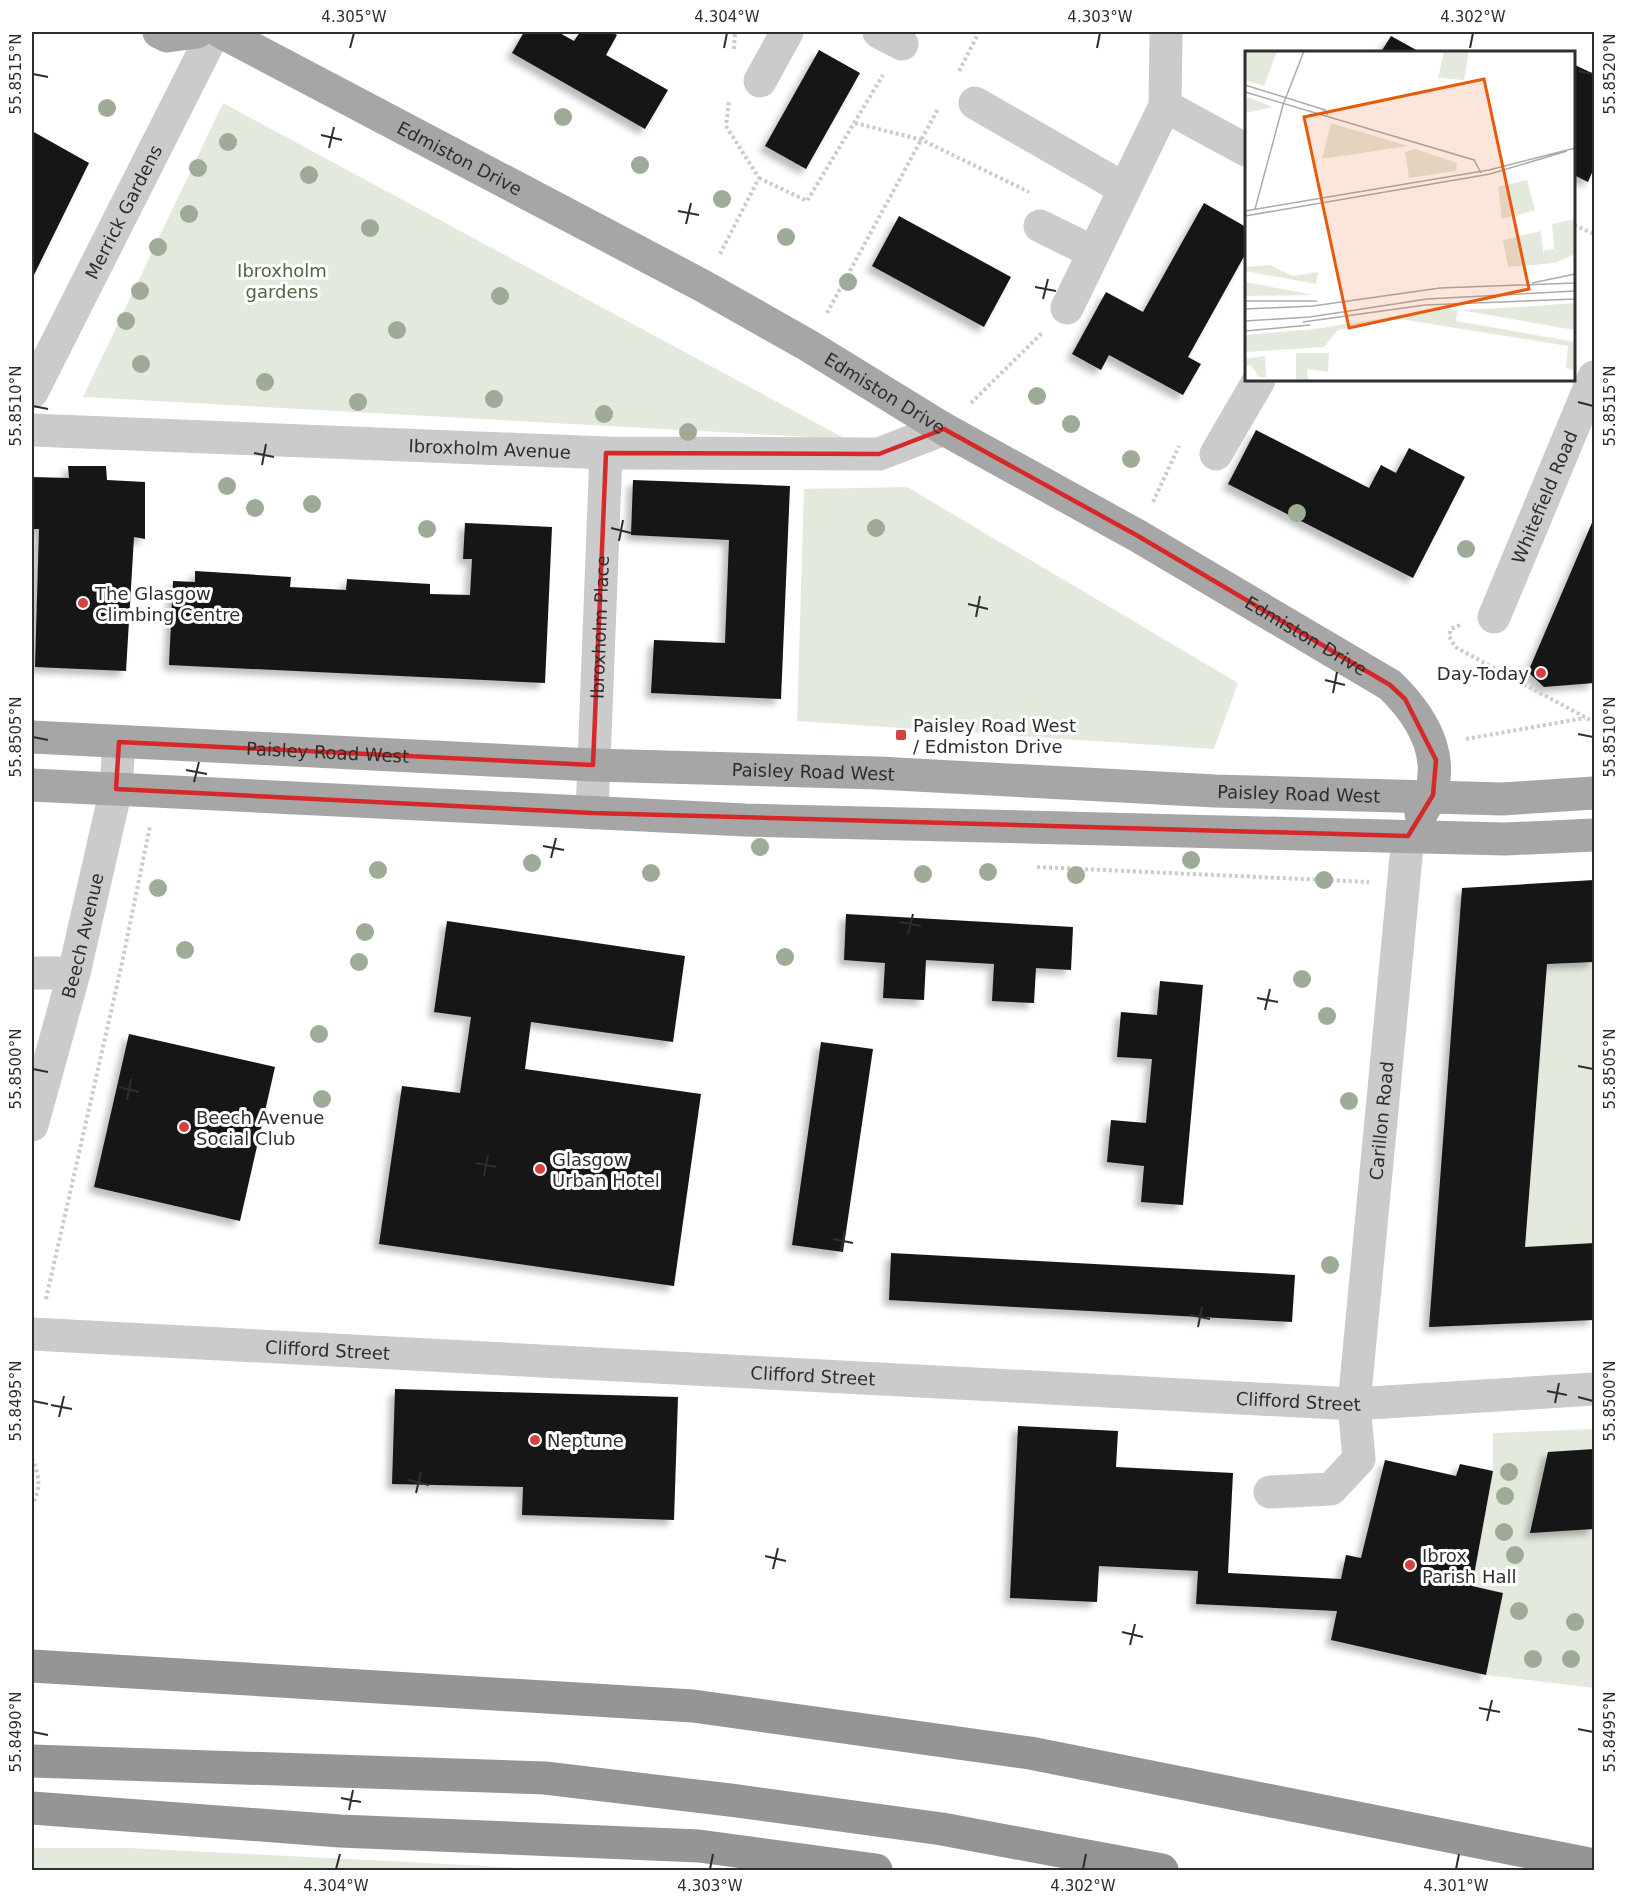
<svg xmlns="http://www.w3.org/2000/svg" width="1626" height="1902" font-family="'DejaVu Sans',sans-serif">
	<defs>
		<filter id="shadow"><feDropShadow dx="-5.5" dy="5.5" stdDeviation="3" flood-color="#0004"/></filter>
	</defs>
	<rect width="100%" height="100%" fill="#fff"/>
	<!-- green -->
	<path fill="#e3eadd" d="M 223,103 L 846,439 L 83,397 Z
		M 907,487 L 1238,683 L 1214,749 L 797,721 L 804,489 Z
		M 1594,962 L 1594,1243 L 1525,1247 L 1547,964 Z
		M 1594,1429 L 1594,1688 L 1486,1675 L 1503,1593 L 1472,1586 L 1493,1471 L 1493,1433 Z
		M 32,1848 L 129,1848 L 564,1870 L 32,1870 Z"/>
	<!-- building -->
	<path fill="#151515" filter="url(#shadow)" d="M 524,32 L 558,32 L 574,41 L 580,32 L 611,32 L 617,35 L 606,55 L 668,90 L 645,129 L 512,53 Z
		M 1391,36 L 1420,52 L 1381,52 Z
		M 819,50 L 860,73 L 806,169 L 765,146 Z
		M 1575,65 L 1594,74 L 1594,168 L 1588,182 L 1574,175 Z
		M 32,131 L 89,163 L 32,279 Z
		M 1204,203 L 1246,227 L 1246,253 L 1188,357 L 1201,364 L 1183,395 L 1109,355 L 1101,370 L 1072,354 L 1106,292 L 1143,312 Z
		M 899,216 L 1011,277 L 984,327 L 872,266 Z
		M 1256,430 L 1369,488 L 1381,465 L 1396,473 L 1409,448 L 1465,477 L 1413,578 L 1228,484 Z
		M 68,466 L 106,466 L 107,480 L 145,482 L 145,539 L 134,537 L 126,671 L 35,667 L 39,529 L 32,529 L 32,477 L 69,478 Z
		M 633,480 L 790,486 L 781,699 L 651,693 L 654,640 L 725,643 L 729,540 L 631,535 Z
		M 1594,518 L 1594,683 L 1544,687 L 1528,672 Z
		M 465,523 L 552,527 L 545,683 L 169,665 L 173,581 L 195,582 L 195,571 L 291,577 L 290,587 L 346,590 L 347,579 L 430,584 L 430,594 L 470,595 L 472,559 L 463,559 Z
		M 1594,880 L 1594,962 L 1547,964 L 1525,1247 L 1594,1243 L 1594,1320 L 1429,1327 L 1462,888 Z
		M 846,914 L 1073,927 L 1071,970 L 1036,968 L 1034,1003 L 992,1001 L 994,964 L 926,960 L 924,1000 L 883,998 L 885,963 L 844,960 Z
		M 447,921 L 685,956 L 673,1042 L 531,1022 L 525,1069 L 701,1094 L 674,1286 L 379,1244 L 402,1086 L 460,1093 L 471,1017 L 434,1012 Z
		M 1160,981 L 1203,985 L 1183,1205 L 1141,1202 L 1144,1166 L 1107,1162 L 1111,1120 L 1146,1123 L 1152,1059 L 1117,1057 L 1121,1012 L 1157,1015 Z
		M 129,1034 L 275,1067 L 240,1221 L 94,1187 Z
		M 821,1042 L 873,1049 L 843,1252 L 792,1245 Z
		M 891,1253 L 1295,1275 L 1292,1322 L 889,1300 Z
		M 395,1389 L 678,1397 L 674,1520 L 522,1515 L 523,1487 L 392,1484 Z
		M 1018,1426 L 1118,1431 L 1116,1467 L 1233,1473 L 1228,1573 L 1341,1579 L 1346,1555 L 1361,1558 L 1385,1460 L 1456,1476 L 1460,1464 L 1493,1471 L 1472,1586 L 1503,1593 L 1486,1675 L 1331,1640 L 1337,1611 L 1196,1604 L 1198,1571 L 1099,1566 L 1097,1602 L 1010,1598 Z
		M 1594,1449 L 1594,1529 L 1530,1533 L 1548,1452 Z"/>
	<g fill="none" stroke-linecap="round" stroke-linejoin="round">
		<!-- path -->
		<path stroke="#cbcbcb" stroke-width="4" stroke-dasharray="3 3" stroke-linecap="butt" d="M 734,49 L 735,32
			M 959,71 L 979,32
			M 855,123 L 922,140 L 1029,192
			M 759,178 L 807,201 L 883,75
			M 1574,225 L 1594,234
			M 720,254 L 759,178 L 726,126 L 729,101
			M 827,313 L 938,109
			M 971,403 L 1043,332
			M 1153,502 L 1179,446
			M 1460,625 L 1451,629 L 1449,636 L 1455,647 L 1594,722
			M 1466,739 L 1585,718
			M 1037,867 L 1369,882
			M 46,1299 L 122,963 L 150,826
			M 32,1458 C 39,1476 42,1487 32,1505"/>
		<!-- minor -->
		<g stroke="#cbcbcb" stroke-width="33">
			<path d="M 879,32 L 902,44"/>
			<path d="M 1166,32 L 1165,106 L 1246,150"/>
			<path d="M 760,81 L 787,32"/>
			<path d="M 975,103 L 1123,188"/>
			<path d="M 1040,226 L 1093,252"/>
			<path d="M 1067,308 L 1165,106"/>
			<path id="s1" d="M 32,392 L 214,32"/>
			<path id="s2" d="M 32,430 L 606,453 L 879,454 L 944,429"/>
			<path d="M 1216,454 L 1259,380"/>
			<path id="s3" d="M 1494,617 L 1594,377"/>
			<path id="s4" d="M 592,813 L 606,453"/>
			<path d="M 32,973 L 74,973"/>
			<path id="s5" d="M 32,1125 L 74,973 L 116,789 L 119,742"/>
			<path id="s6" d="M 32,1334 L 1354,1404 L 1594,1389"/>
			<path id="s7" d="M 1270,1492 L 1331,1489 L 1359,1459 L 1354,1404 L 1408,836"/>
		</g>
		<!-- major -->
		<g stroke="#a6a6a6" stroke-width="33">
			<path d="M 159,32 L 167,36 L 197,32"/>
			<path id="s8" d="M 221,32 L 703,286 L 809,346 L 944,429 L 1138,536 L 1390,685 C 1427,721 1451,766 1421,814"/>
			<path id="s9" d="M 32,737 L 593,765 L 878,773 L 1215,791 L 1502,799 L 1594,793"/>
			<path d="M 32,785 L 745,820 L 1505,839 L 1594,835"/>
		</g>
		<!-- highway -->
		<path stroke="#959595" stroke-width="33" d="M 32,1666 L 693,1706 L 1030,1753 L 1594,1865
			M 32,1761 L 545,1778 L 730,1800 L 942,1829 L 1162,1870
			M 32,1808 L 340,1831 L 699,1846 L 876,1870"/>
	</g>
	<!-- trees -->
	<g fill="#9eab96">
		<circle cx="107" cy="108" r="9"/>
		<circle cx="563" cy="117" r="9"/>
		<circle cx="228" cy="142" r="9"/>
		<circle cx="640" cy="165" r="9"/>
		<circle cx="198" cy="168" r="9"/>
		<circle cx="309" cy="175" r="9"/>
		<circle cx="722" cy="199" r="9"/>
		<circle cx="189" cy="214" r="9"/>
		<circle cx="370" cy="228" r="9"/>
		<circle cx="786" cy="237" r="9"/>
		<circle cx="158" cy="247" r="9"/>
		<circle cx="848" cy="282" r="9"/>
		<circle cx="140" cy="291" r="9"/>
		<circle cx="500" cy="296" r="9"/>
		<circle cx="126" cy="321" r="9"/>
		<circle cx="397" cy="330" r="9"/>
		<circle cx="141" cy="364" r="9"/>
		<circle cx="265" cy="382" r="9"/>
		<circle cx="1037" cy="396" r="9"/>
		<circle cx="494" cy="399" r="9"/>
		<circle cx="358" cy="402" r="9"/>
		<circle cx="604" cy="414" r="9"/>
		<circle cx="1071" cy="424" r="9"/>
		<circle cx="688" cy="432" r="9"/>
		<circle cx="1131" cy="459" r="9"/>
		<circle cx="227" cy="486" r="9"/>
		<circle cx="312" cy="504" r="9"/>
		<circle cx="255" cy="508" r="9"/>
		<circle cx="1297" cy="513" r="9"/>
		<circle cx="876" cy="528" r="9"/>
		<circle cx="427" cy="529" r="9"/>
		<circle cx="1466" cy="549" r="9"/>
		<circle cx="760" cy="847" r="9"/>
		<circle cx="1191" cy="860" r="9"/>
		<circle cx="532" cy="863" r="9"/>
		<circle cx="378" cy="870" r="9"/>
		<circle cx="988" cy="872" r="9"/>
		<circle cx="651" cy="873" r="9"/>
		<circle cx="923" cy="874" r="9"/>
		<circle cx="1076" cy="875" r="9"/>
		<circle cx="1324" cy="880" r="9"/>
		<circle cx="158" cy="888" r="9"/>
		<circle cx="365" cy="932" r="9"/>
		<circle cx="185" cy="950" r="9"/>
		<circle cx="785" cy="957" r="9"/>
		<circle cx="359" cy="962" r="9"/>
		<circle cx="1302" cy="979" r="9"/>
		<circle cx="1327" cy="1016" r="9"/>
		<circle cx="319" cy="1034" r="9"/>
		<circle cx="322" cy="1099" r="9"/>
		<circle cx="1349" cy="1101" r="9"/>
		<circle cx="1330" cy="1265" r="9"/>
		<circle cx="1509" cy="1472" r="9"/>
		<circle cx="1505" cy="1496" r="9"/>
		<circle cx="1504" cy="1532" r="9"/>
		<circle cx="1515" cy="1555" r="9"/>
		<circle cx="1519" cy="1611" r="9"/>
		<circle cx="1575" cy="1622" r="9"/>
		<circle cx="1533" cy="1659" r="9"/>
		<circle cx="1571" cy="1659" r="9"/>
	</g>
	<!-- marked area -->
	<path fill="none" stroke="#d62828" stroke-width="4.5" stroke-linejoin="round" d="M 944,429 L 1138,536 L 1390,685 L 1405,699 L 1436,760 L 1433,795 L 1408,836 L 592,813 L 116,789 L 119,742 L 593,765 L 606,453 L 879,454 Z"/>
	<!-- ticks -->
	<path fill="none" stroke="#2e2e2e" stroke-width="2" d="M 350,48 L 354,33M 724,48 L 727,33M 1097,48 L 1100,33M 1470,48 L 1473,33M 1578,71 L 1593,74M 33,74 L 48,77M 321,135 L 342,140M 329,148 L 334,127M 678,211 L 699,215M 686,224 L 691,203M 1035,287 L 1056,291M 1043,299 L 1048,279M 1578,402 L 1593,406M 33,406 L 48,409M 254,453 L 274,457M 262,465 L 266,444M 611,528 L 631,533M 619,541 L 623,520M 968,604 L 988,609M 976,617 L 980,596M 1325,680 L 1345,685M 1333,693 L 1337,672M 1578,734 L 1593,737M 33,737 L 48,740M 186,770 L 207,774M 194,782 L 199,762M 543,846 L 564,850M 551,858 L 556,838M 900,922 L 921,926M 908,934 L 913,914M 1257,998 L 1278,1002M 1265,1010 L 1270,989M 1578,1066 L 1593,1069M 33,1069 L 48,1072M 119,1087 L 139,1092M 127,1100 L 131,1079M 476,1163 L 496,1167M 484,1176 L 488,1155M 833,1239 L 853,1243M 841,1251 L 845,1231M 1190,1315 L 1210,1319M 1198,1327 L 1202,1307M 1547,1391 L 1567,1395M 1578,1397 L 1593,1401M 33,1401 L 48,1404M 1555,1403 L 1559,1383M 51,1405 L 72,1409M 59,1417 L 64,1396M 408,1480 L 429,1485M 416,1493 L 421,1472M 765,1556 L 786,1561M 773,1569 L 778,1548M 1122,1632 L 1143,1637M 1130,1645 L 1135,1624M 1479,1708 L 1500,1712M 1487,1721 L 1492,1700M 1578,1729 L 1593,1732M 33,1732 L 48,1735M 341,1798 L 361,1802M 349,1810 L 353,1790M 336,1869 L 340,1854M 710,1869 L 713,1854M 1083,1869 L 1086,1854M 1456,1869 L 1459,1854"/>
	<!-- markers -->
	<g fill="#d54141" stroke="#fff" stroke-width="2">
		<circle cx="83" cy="603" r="6"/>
		<circle cx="1541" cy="673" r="6"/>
		<rect x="895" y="729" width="12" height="12" rx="3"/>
		<circle cx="184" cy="1127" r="6"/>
		<circle cx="540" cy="1169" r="6"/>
		<circle cx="535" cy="1440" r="6"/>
		<circle cx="1410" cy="1565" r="6"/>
	</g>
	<g text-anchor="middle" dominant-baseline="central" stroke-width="6" stroke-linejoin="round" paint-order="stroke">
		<!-- street labels -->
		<g font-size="18" fill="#2e2e2e" stroke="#fff">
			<text stroke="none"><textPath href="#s8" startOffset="270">Edmiston Drive</textPath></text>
			<text stroke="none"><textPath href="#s1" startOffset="202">Merrick Gardens</textPath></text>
			<text stroke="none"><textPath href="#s8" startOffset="756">Edmiston Drive</textPath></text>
			<text stroke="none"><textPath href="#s2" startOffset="458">Ibroxholm Avenue</textPath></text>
			<text stroke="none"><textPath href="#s3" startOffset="130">Whitefield Road</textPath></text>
			<text stroke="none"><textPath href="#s4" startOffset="186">Ibroxholm Place</textPath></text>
			<text stroke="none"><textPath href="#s8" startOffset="1242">Edmiston Drive</textPath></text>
			<text stroke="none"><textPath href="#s9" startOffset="296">Paisley Road West</textPath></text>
			<text stroke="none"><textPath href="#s9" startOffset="782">Paisley Road West</textPath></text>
			<text stroke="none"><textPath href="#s9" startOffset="1268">Paisley Road West</textPath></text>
			<text stroke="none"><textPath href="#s5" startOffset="196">Beech Avenue</textPath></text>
			<text stroke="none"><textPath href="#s7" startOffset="442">Carillon Road</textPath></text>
			<text stroke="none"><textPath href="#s6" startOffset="296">Clifford Street</textPath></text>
			<text stroke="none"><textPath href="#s6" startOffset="782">Clifford Street</textPath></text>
			<text stroke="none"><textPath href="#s6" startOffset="1268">Clifford Street</textPath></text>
		</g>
		<!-- park labels -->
		<g font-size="18" fill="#4f6640" stroke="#fff">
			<text x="282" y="270">Ibroxholm<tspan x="282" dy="21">gardens</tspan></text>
		</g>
		<!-- poi labels -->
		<g font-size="18" fill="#2e2e2e" stroke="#fff" text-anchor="start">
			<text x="95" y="593">The Glasgow<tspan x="95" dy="21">Climbing Centre</tspan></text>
			<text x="1529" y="673" text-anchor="end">Day-Today</text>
			<text x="913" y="725">Paisley Road West<tspan x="913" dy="21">/ Edmiston Drive</tspan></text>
			<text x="196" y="1117">Beech Avenue<tspan x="196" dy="21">Social Club</tspan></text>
			<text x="552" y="1159">Glasgow<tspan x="552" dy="21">Urban Hotel</tspan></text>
			<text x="547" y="1440">Neptune</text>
			<text x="1422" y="1555">Ibrox<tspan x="1422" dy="21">Parish Hall</tspan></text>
		</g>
	</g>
	<!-- overview -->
	<g transform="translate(1245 51)">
		<rect width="330" height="330" fill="#fff"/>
		<path d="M 0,0 L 32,0 L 19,35 L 0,29 ZM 199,0 L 224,0 L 219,29 L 193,27 ZM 2,46 L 28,56 L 0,62 ZM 86,72 L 163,95 L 77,108 ZM 171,98 L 212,112 L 211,120 L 164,127 L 160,101 ZM 282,129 L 290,159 L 257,168 L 253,136 ZM 330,168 L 330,203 L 310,212 L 263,216 L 258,189 L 296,180 L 299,207 L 299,199 L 309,198 L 307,173 ZM 25,214 L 47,225 L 73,221 L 71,233 L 0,220 L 0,216 ZM 0,231 L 69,244 L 0,245 ZM 330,252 L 330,279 L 215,259 L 275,256 ZM 201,257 L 213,259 L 211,270 L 330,291 L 330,319 L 321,317 L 323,295 L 155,268 L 93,279 L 79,296 L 0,301 L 0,284 L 70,278 ZM 51,302 L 84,302 L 83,321 L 62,318 L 63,330 L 51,330 ZM 20,305 L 21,326 L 14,326 L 6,314 L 0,315 L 0,308 Z" fill="#e3eadd"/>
		<path fill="none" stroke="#ababab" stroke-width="1.5" d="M 0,34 L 80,59 L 83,64M 0,41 L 229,109 L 236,122M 10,158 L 38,54 L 59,0M 0,160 L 244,119 L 330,97M 0,165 L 245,123 L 322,100M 287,232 L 330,223M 0,250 L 72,250M 0,258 L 68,255 L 195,237 L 330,232M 0,270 L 65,266 L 182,248 L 330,240M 58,271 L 180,254 L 330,248M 0,280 L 65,274"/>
		<path fill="#e8590c" fill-opacity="0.15" stroke="#e8590c" stroke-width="3" d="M 239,28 L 284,238 L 104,277 L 59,66 Z"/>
		<rect width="330" height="330" fill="none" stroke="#2e2e2e" stroke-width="3"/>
	</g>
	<!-- border -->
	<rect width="1626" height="1902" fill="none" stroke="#ffffff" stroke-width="66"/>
	<rect x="33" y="33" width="1560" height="1836" fill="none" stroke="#2e2e2e" stroke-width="2"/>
	<g font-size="15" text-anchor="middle" fill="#2e2e2e">
		<text x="354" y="22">4.305°W</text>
		<text x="727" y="22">4.304°W</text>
		<text x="1100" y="22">4.303°W</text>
		<text x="1473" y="22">4.302°W</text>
		<text transform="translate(1610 74) rotate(-90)" y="5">55.8520°N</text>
		<text transform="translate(16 74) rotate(-90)" y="5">55.8515°N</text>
		<text transform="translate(1610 406) rotate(-90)" y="5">55.8515°N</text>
		<text transform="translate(16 406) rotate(-90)" y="5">55.8510°N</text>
		<text transform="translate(1610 737) rotate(-90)" y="5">55.8510°N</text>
		<text transform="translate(16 737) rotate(-90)" y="5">55.8505°N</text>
		<text transform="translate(1610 1069) rotate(-90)" y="5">55.8505°N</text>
		<text transform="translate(16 1069) rotate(-90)" y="5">55.8500°N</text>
		<text transform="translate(1610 1401) rotate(-90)" y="5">55.8500°N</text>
		<text transform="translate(16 1401) rotate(-90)" y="5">55.8495°N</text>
		<text transform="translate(1610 1732) rotate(-90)" y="5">55.8495°N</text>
		<text transform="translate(16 1732) rotate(-90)" y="5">55.8490°N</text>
		<text x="336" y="1891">4.304°W</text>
		<text x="710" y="1891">4.303°W</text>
		<text x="1083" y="1891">4.302°W</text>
		<text x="1456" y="1891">4.301°W</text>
	</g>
</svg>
